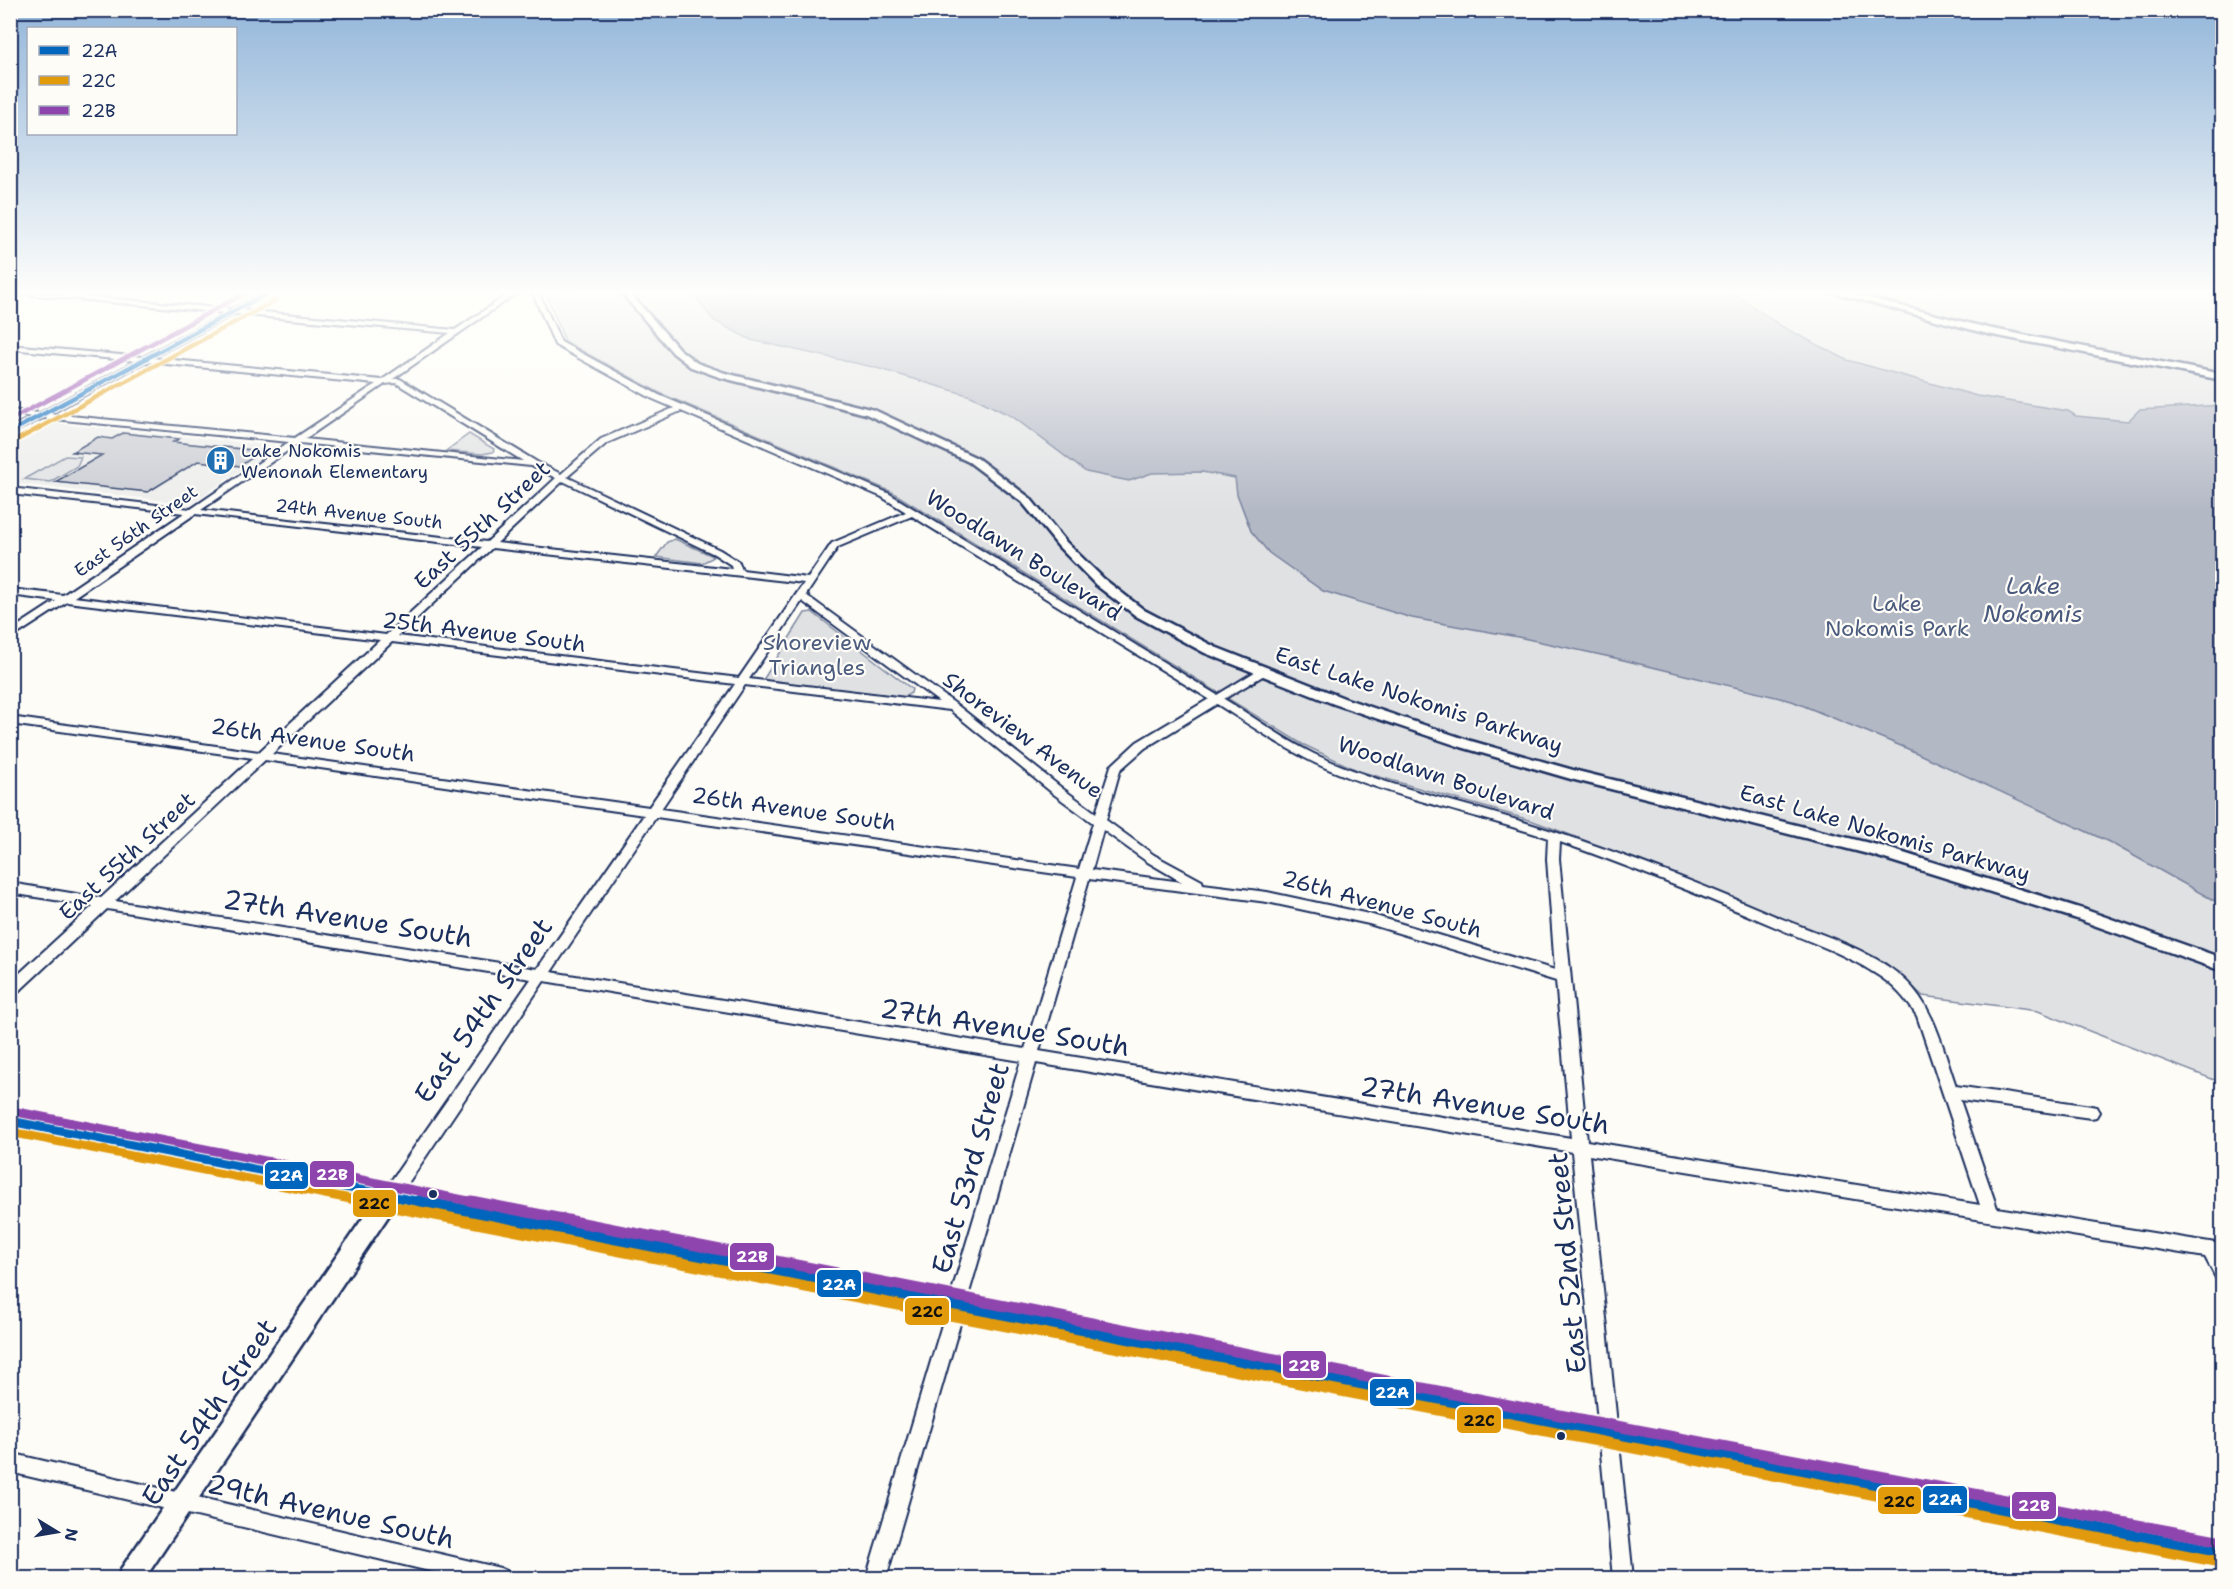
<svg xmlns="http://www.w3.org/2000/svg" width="2233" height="1589" font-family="'Shantell Sans',sans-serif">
	<rect width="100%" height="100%" fill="#fdfcf7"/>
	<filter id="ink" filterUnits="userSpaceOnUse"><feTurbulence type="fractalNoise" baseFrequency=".0167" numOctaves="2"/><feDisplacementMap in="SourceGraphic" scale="12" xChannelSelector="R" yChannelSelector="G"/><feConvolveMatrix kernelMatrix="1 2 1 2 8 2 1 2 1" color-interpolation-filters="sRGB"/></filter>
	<g filter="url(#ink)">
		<!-- built -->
		<path fill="#edeeec" d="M 42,422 L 277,446 L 191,504 L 11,483 L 11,439 Z"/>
		<!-- green -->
		<path fill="#e0e1e3" stroke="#7e88a0" stroke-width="1.5" d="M 545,291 L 2222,291 L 2222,1083 L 2038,1011 L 1923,996 L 1883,961 L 1656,867 L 1533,821 L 1359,771 L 1302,744 L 892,492 L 660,393 L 584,352 L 565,341 Z
			M 469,434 L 494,449 L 493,452 L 482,454 L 446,451 Z
			M 65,456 L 81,457 L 77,466 L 50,482 L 24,479 Z
			M 675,539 L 713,556 L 712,558 L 702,563 L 656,557 L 667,542 Z
			M 812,612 L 912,689 L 911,693 L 904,697 L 763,680 L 805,613 Z"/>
		<!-- water -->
		<path fill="#b3b8c5" stroke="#76819c" stroke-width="1.5" d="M 691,291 L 1731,291 L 1781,326 L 1847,360 L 1977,396 L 2068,411 L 2076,416 L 2128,421 L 2139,410 L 2222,405 L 2222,905 L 2109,842 L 1906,748 L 1792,701 L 1615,658 L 1518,637 L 1412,618 L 1323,591 L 1269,553 L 1251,531 L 1237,494 L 1235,478 L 1202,472 L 1152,473 L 1129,481 L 1086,472 L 1013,417 L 971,396 L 873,367 L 751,340 L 713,320 Z"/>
		<!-- building -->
		<path fill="#c9ccd3" stroke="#1b2f5e" stroke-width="1.5" d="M 123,433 L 179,439 L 173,442 L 262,451 L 240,466 L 198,461 L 148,492 L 55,482 L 102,455 L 72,452 L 98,437 L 112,439 Z"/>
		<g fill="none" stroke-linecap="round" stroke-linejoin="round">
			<defs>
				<path id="minor" d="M 21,291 L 232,309 L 266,291 L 274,291 L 241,310 L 455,330 L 513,291 L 520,291 L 393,379 L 400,379 L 537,462 L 561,474 L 601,439 L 674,408 L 653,399 L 555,345 L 532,291 L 538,291 L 561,342 L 659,395 L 888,493 L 1217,695 L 1258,670 L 1266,670 L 1267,672 L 1266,674 L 1224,699 C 1254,717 1283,739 1314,754 C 1378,784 1449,799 1517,820 C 1602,846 1686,878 1768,913 C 1811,932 1872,948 1906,981 C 1935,1009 1943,1049 1956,1086 L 2091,1106 L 2096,1107 L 2099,1112 L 2096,1117 L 2091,1118 L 1960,1100 L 1997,1208 L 2222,1244 L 2222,1280 L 2216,1278 L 2205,1257 L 1589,1155 L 1633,1578 L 1613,1578 L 1572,1152 L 1036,1063 L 886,1578 L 866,1578 L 1021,1061 L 544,981 L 396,1201 L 390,1203 L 384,1201 L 382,1196 L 384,1191 L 531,979 L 107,909 L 15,995 L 10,996 L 10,982 L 93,906 L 10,893 L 10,883 L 101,898 L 253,758 L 10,724 L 10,717 L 259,752 L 380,640 L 67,602 L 10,639 L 10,631 L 56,601 L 10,595 L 10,589 L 63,595 L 184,513 L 10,494 L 10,488 L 191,509 L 289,442 L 43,418 L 10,434 L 10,428 L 32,417 L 10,414 L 10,410 L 40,413 L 136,361 L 10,349 L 10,345 L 143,357 L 226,313 L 23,294 L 21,293 ZM 234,314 L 450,333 L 382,380 L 152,358 ZM 145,362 L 376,384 L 295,438 L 50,414 ZM 396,383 L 523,461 L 305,439 L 385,384 ZM 681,411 L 882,497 L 906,512 L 832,543 L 808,578 L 742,570 L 739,562 L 720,550 L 567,477 L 607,443 ZM 299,443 L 531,466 L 556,478 L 487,542 L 201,510 ZM 563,481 L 714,554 L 731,565 L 732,569 L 497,543 ZM 195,514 L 482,547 L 386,635 L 74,597 ZM 912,516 L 1209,699 L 1137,742 L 1111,766 L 1096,813 L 1063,789 L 957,705 L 806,595 L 838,547 ZM 492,548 L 804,583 L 739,678 L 398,636 ZM 802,601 L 939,702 L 749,679 ZM 392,642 L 735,684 L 649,807 L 272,754 ZM 745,685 L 950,710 L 1055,795 L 1093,823 L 1079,869 L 661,809 ZM 1217,704 C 1253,727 1289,752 1328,769 C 1399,799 1475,814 1548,838 L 1547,859 L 1555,970 L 1369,914 L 1267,892 L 1203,884 L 1202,881 L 1154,855 L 1106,820 L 1120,770 L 1145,748 ZM 265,760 L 644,815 L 537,969 L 115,901 ZM 656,817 L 1077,877 L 1025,1049 L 551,972 ZM 1103,830 L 1146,861 L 1182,882 L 1092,870 ZM 1560,842 C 1632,867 1703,896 1773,926 C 1807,941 1844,953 1876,974 C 1893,984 1906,999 1917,1016 L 1980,1205 L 1587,1141 L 1559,859 ZM 1089,879 L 1267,902 L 1369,924 L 1556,981 L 1571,1138 L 1039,1051 Z
					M 10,1453 L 500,1568 L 507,1571 L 510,1578 L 459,1578 L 10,1472 Z"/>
				<path id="tertiary" d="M 620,291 L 628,291 L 679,349 L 697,363 L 725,373 L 874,410 L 977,458 L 1030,498 L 1066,542 L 1104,579 L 1144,610 L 1215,647 L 1344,698 L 1471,741 L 1573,770 L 1881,846 L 2086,910 L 2222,958 L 2222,971 L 2074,918 L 1872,855 L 1571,779 L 1461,747 L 1334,704 L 1205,653 L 1136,616 L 1096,585 L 1058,546 L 1022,502 L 969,462 L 866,414 L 719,377 L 691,367 L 673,353 Z
					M 1828,291 L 1841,291 L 1988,328 L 2222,374 L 2222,380 L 1988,334 Z
					M 10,1113 L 1609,1423 L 2222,1539 L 2222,1564 L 1609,1447 L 395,1206 L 145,1578 L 118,1578 L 121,1569 L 374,1202 L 10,1129 Z"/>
			</defs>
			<!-- minor casing -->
			<use href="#minor" stroke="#1b2f5e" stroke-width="4"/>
			<!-- tertiary casing -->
			<use href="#tertiary" stroke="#1b2f5e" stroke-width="5"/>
			<!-- minor -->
			<use href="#minor" fill="#fdfcf7" fill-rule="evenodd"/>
			<!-- tertiary -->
			<use href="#tertiary" fill="#fdfcf7" fill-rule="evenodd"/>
			<defs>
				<path id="bus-1-far2" d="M 10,432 L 271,291"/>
				<path id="bus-1-far1" d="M 10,1121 L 426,1203"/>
				<path id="bus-1" d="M 418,1201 L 1609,1435 L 2222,1552"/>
				<path id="bus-2-far2" d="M 15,441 L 276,300"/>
				<path id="bus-2-far1" d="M 10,1132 L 371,1203"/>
				<path id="bus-2" d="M 363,1201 L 2220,1562"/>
				<path id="bus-3-far2" d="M 10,420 L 249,291"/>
				<path id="bus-3-far1" d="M 12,1111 L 479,1203"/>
				<path id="bus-3" d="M 471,1201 L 1611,1425 L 2222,1541"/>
			</defs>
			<!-- bus-1-far2 casing -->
			<use href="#bus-1-far2" stroke="#fdfcf7" stroke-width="8"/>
			<!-- bus-1-far1 casing -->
			<use href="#bus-1-far1" stroke="#fdfcf7" stroke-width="14"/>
			<!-- bus-1 casing -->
			<use href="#bus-1" stroke="#fdfcf7" stroke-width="16"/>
			<!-- bus-2-far2 casing -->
			<use href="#bus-2-far2" stroke="#fdfcf7" stroke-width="8"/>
			<!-- bus-2-far1 casing -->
			<use href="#bus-2-far1" stroke="#fdfcf7" stroke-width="14"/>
			<!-- bus-2 casing -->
			<use href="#bus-2" stroke="#fdfcf7" stroke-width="16"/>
			<!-- bus-3-far2 casing -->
			<use href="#bus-3-far2" stroke="#fdfcf7" stroke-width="8"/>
			<!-- bus-3-far1 casing -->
			<use href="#bus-3-far1" stroke="#fdfcf7" stroke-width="14"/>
			<!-- bus-3 casing -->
			<use href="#bus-3" stroke="#fdfcf7" stroke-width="16"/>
			<!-- bus-1-far2 -->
			<use href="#bus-1-far2" stroke="#0065bd" stroke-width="4.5"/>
			<!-- bus-1-far1 -->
			<use href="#bus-1-far1" stroke="#0065bd" stroke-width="9"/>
			<!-- bus-1 -->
			<use href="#bus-1" stroke="#0065bd" stroke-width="11"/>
			<!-- bus-2-far2 -->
			<use href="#bus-2-far2" stroke="#e19a09" stroke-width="4.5"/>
			<!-- bus-2-far1 -->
			<use href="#bus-2-far1" stroke="#e19a09" stroke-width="9"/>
			<!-- bus-2 -->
			<use href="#bus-2" stroke="#e19a09" stroke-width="11"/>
			<!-- bus-3-far2 -->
			<use href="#bus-3-far2" stroke="#8e44ad" stroke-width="4.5"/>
			<!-- bus-3-far1 -->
			<use href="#bus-3-far1" stroke="#8e44ad" stroke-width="9"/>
			<!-- bus-3 -->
			<use href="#bus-3" stroke="#8e44ad" stroke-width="11"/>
		</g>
	</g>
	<!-- sky -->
	<linearGradient id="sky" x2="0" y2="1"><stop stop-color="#93b6da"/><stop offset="0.57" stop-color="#fefefb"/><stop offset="1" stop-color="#fefefb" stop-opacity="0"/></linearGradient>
	<rect width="2233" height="513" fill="url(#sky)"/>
	<!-- icons -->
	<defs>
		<symbol id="building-disc" viewBox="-11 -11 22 22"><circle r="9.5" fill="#1f6fb2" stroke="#fdfcf7"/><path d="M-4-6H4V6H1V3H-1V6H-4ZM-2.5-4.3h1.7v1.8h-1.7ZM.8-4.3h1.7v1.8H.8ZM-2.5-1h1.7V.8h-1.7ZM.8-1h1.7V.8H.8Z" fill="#fff"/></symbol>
	</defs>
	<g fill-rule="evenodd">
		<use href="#building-disc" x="204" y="444" width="33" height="33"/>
	</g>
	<!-- markers -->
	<g fill="#1b2f5e" stroke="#fdfcf7" stroke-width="2">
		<circle cx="433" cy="1194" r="5"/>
		<circle cx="1561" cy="1436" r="5"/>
	</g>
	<g text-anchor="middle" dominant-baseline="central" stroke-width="4.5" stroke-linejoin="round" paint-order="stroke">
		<!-- far-poi labels -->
		<g font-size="18" fill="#1b2f5e" stroke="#fdfcf7" text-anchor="start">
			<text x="241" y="451">Lake Nokomis<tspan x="241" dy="21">Wenonah Elementary</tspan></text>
		</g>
		<!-- far-street labels -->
		<g font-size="18" fill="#1b2f5e" stroke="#fdfcf7">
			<text transform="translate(359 514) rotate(6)">24th Avenue South</text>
			<text transform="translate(136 531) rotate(-35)">East 56th Street</text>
		</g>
		<!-- street labels -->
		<g font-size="22" fill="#1b2f5e" stroke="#fdfcf7">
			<text transform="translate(482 525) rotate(-43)">East 55th Street</text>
			<text transform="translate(1024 555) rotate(32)">Woodlawn Boulevard</text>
			<text transform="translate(484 632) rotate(7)">25th Avenue South</text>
			<text transform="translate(1419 700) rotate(18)">East Lake Nokomis Parkway</text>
			<text transform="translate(1023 735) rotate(37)">Shoreview Avenue</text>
			<text transform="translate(313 740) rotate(8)">26th Avenue South</text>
			<text transform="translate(1446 778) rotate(18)">Woodlawn Boulevard</text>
			<text transform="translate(794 809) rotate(8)">26th Avenue South</text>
			<text transform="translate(1885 833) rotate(16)">East Lake Nokomis Parkway</text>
			<text transform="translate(127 856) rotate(-43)">East 55th Street</text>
			<text transform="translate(1382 904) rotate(15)">26th Avenue South</text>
		</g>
		<!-- park labels -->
		<g font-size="22" fill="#4c5c7f" stroke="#fdfcf7">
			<text x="1897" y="603">Lake<tspan x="1897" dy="25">Nokomis Park</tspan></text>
			<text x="817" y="642">Shoreview<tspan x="817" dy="25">Triangles</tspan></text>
		</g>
		<!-- water labels -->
		<g font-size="24" font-style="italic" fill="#49587d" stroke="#fdfcf7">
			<text x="2033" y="586">Lake<tspan x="2033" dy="28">Nokomis</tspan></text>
		</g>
		<!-- near-street labels -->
		<g font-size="27" fill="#1b2f5e" stroke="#fdfcf7">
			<text transform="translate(348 918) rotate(9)">27th Avenue South</text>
			<text transform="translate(483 1010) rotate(-55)">East 54th Street</text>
			<text transform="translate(1005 1027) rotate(9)">27th Avenue South</text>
			<text transform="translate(1485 1105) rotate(9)">27th Avenue South</text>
			<text transform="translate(970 1168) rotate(-74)">East 53rd Street</text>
			<text transform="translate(1567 1263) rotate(-95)">East 52nd Street</text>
			<text transform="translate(209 1412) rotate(-56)">East 54th Street</text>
			<text transform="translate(331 1511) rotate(13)">29th Avenue South</text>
		</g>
	</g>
	<g stroke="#fdfcf7" stroke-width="2">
		<rect x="309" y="1160" width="46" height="28" rx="6" fill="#8e44ad"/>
		<rect x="264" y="1161" width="45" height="29" rx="6" fill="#0065bd"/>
		<rect x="352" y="1189" width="45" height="29" rx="6" fill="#e19a09"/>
		<rect x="729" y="1242" width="46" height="29" rx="6" fill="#8e44ad"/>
		<rect x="816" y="1269" width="46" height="29" rx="6" fill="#0065bd"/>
		<rect x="904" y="1297" width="46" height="29" rx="6" fill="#e19a09"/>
		<rect x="1282" y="1350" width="45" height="29" rx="6" fill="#8e44ad"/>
		<rect x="1369" y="1378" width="46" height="29" rx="6" fill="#0065bd"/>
		<rect x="1456" y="1406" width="46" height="28" rx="6" fill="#e19a09"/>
		<rect x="1922" y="1485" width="46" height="29" rx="6" fill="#0065bd"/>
		<rect x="1877" y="1486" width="45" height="29" rx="6" fill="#e19a09"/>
		<rect x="2011" y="1491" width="46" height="29" rx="6" fill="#8e44ad"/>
	</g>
	<g font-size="16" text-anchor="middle" font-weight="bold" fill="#fff">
		<text x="332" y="1180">22B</text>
		<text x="286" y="1181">22A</text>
		<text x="752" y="1262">22B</text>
		<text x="839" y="1290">22A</text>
		<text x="1304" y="1371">22B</text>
		<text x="1392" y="1398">22A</text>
		<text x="1945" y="1505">22A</text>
		<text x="2034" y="1511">22B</text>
	</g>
	<g font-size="16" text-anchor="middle" font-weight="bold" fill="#111">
		<text x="374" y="1209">22C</text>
		<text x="927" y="1317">22C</text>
		<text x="1479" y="1426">22C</text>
		<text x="1899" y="1507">22C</text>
	</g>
	<!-- margin -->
	<rect width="2233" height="1589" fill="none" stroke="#fdfcf7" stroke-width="36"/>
	<rect x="18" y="18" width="2197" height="1553" fill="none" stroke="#1b2f5e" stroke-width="2" filter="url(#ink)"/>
	<!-- legend -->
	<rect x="27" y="27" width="210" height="108" fill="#fdfcf7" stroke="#a3aaba" stroke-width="1.5"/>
	<rect x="39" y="46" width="30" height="9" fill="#0065bd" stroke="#a3aaba" stroke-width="1.5"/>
	<text x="81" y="57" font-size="18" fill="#1b2f5e">22A</text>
	<rect x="39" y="76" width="30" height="9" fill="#e19a09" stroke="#a3aaba" stroke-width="1.5"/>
	<text x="81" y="87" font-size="18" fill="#1b2f5e">22C</text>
	<rect x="39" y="106" width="30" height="9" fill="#8e44ad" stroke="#a3aaba" stroke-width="1.5"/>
	<text x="81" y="117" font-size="18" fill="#1b2f5e">22B</text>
	<!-- north arrow -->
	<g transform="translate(57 1532) rotate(101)" stroke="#fdfcf7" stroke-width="4.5" paint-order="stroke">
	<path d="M0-4.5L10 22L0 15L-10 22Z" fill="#1b2f5e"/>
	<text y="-9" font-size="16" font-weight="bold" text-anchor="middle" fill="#1b2f5e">N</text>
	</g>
</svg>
